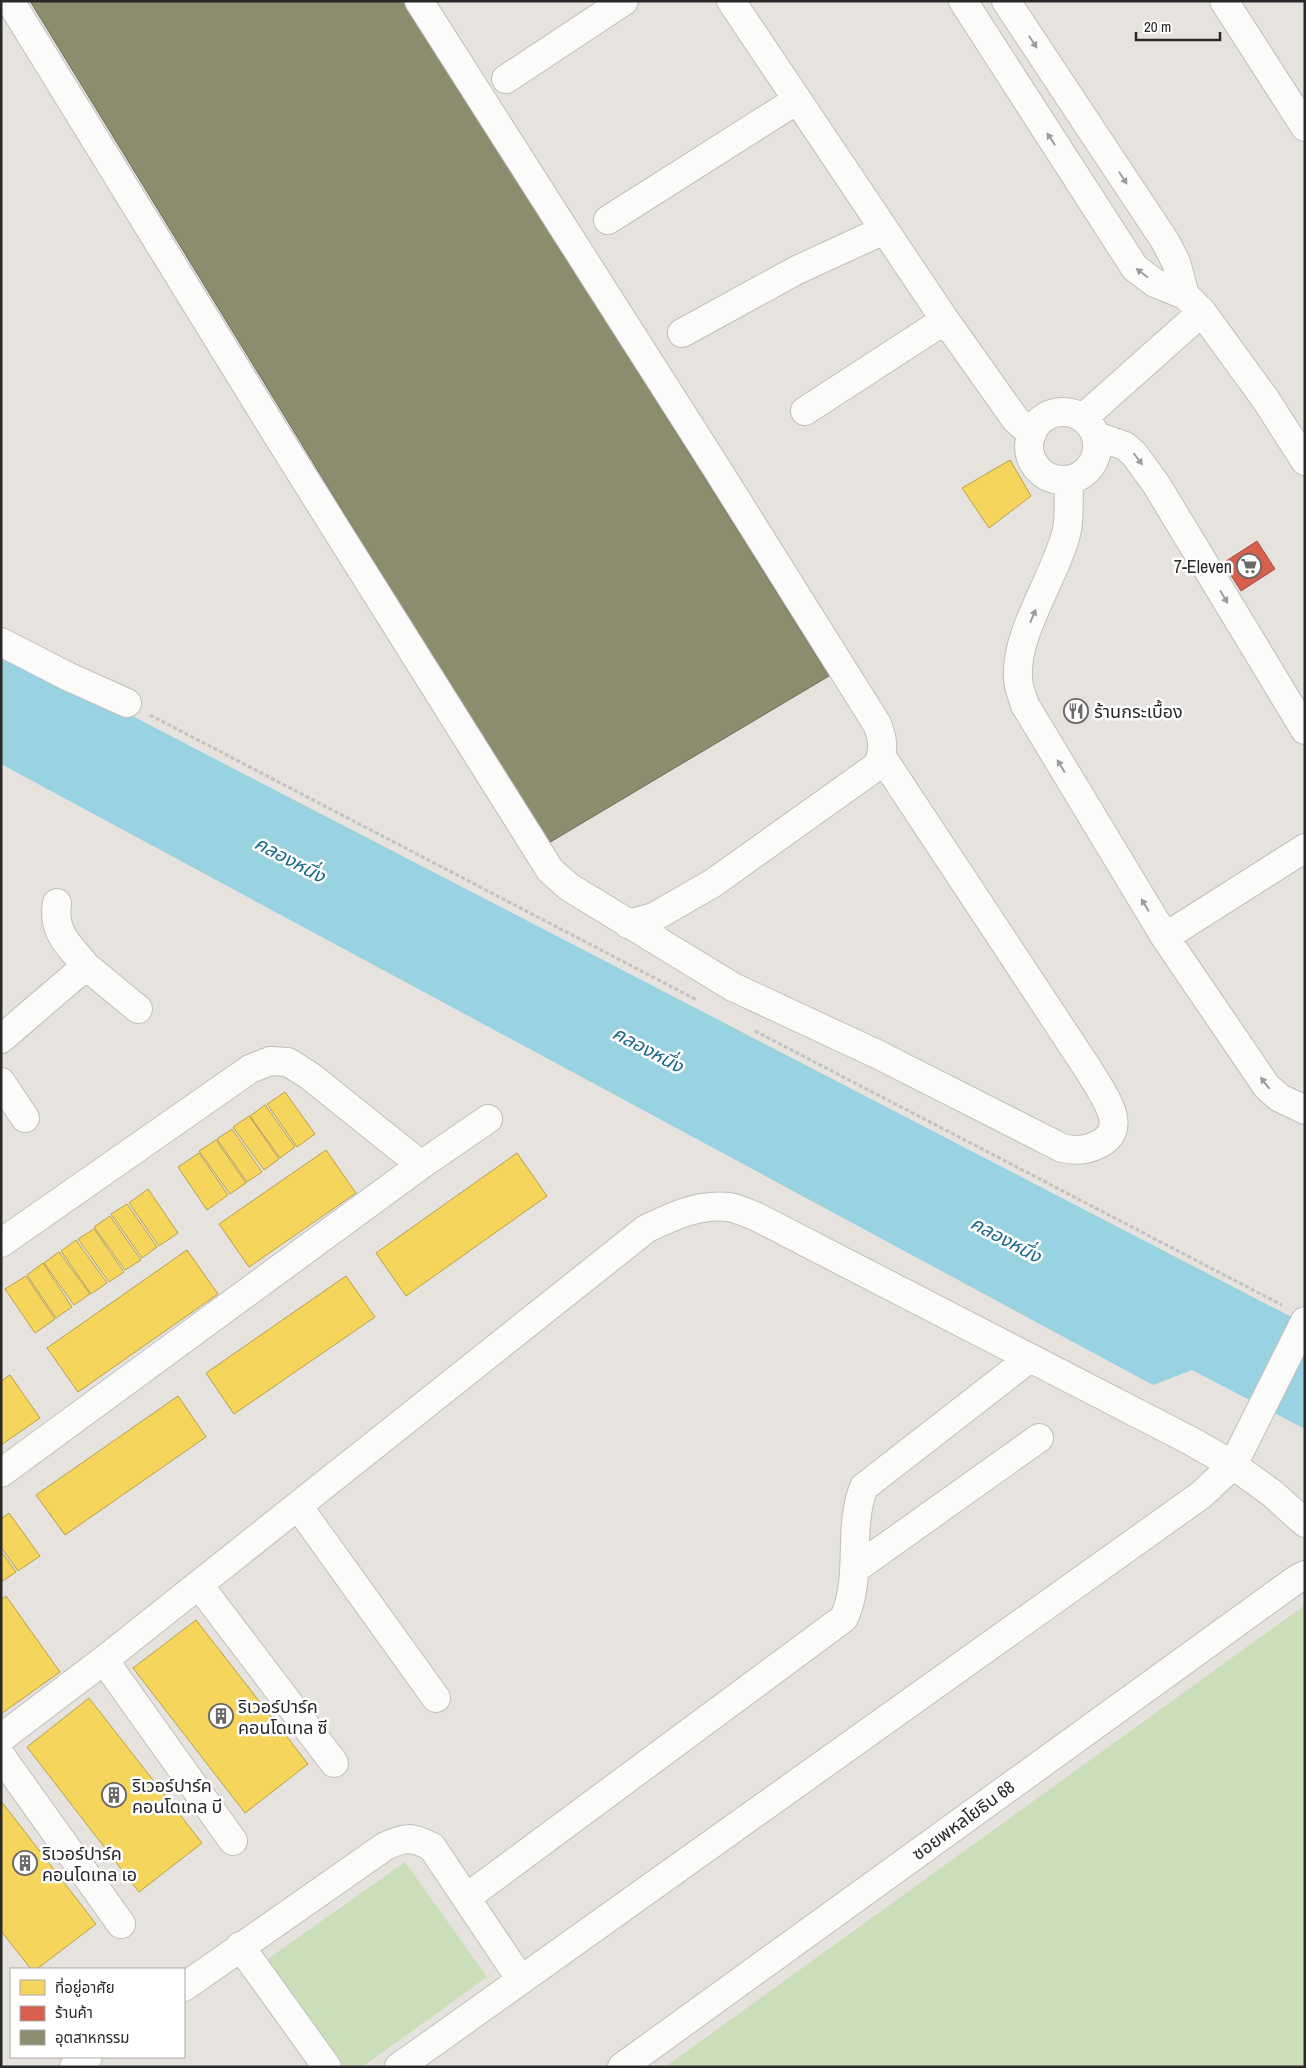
<svg xmlns="http://www.w3.org/2000/svg" width="1306" height="2068" font-family="'Archivo Narrow','Noto Sans Thai',sans-serif">
	<rect width="100%" height="100%" fill="#e6e2de"/>
	<!-- green -->
	<path fill="#cbdeba" d="M 1305,1605 L 1305,2067 L 665,2067 Z
		M 405,1862 L 487,1977 L 362,2067 L 337,2067 L 262,1963 Z"/>
	<!-- water -->
	<path fill="#99d2e1" d="M 1,648 L 1305,1324 L 1305,1429 L 1192,1370 L 1153,1385 L 1,764 Z"/>
	<!-- homes -->
	<path fill="#f6d55c" stroke="#b8a14c" d="M 1010,460 L 1031,496 L 989,528 L 962,488 Z
		M 285,1092 L 315,1134 L 297,1147 L 267,1104 Z
		M 265,1105 L 295,1147 L 280,1158 L 250,1116 Z
		M 249,1116 L 279,1159 L 264,1170 L 233,1127 Z
		M 232,1129 L 262,1172 L 247,1182 L 217,1139 Z
		M 216,1140 L 246,1183 L 230,1194 L 199,1151 Z
		M 326,1150 L 356,1193 L 249,1267 L 219,1224 Z
		M 199,1153 L 228,1195 L 207,1210 L 178,1167 Z
		M 517,1153 L 547,1196 L 406,1296 L 376,1253 Z
		M 148,1189 L 178,1233 L 159,1246 L 129,1203 Z
		M 127,1204 L 157,1247 L 142,1258 L 111,1214 Z
		M 110,1216 L 141,1260 L 125,1270 L 94,1227 Z
		M 94,1229 L 124,1272 L 109,1282 L 78,1239 Z
		M 76,1240 L 107,1283 L 91,1294 L 61,1251 Z
		M 187,1250 L 218,1294 L 78,1392 L 47,1348 Z
		M 59,1252 L 90,1294 L 74,1305 L 44,1263 Z
		M 43,1263 L 72,1307 L 56,1318 L 27,1275 Z
		M 26,1276 L 55,1319 L 35,1333 L 5,1289 Z
		M 346,1276 L 375,1317 L 234,1414 L 206,1373 Z
		M 10,1375 L 40,1418 L 1,1445 L 1,1381 Z
		M 178,1396 L 206,1437 L 65,1535 L 36,1495 Z
		M 9,1513 L 40,1556 L 18,1571 L 1,1547 L 1,1519 Z
		M 1,1551 L 16,1572 L 1,1582 Z
		M 6,1596 L 60,1672 L 1,1714 L 1,1600 Z
		M 196,1620 L 308,1764 L 245,1813 L 133,1668 Z
		M 89,1698 L 202,1843 L 139,1892 L 27,1747 Z
		M 1,1801 L 96,1924 L 37,1969 L 31,1969 L 1,1931 Z"/>
	<!-- shops -->
	<path fill="#d6604d" stroke="#a24f42" d="M 1257,541 L 1275,569 L 1241,591 L 1223,563 Z"/>
	<!-- industry -->
	<path fill="#8c8c6e" stroke="#6e6e59" d="M 30,1 L 405,1 L 829,676 L 547,844 Z"/>
	<g fill="none" stroke-linecap="round" stroke-linejoin="round">
		<defs>
			<path id="minor" d="M 10,1 L 277,435 L 550,870 L 569,887 L 733,987 L 877,1054 L 1062,1148 C 1075,1151 1086,1151 1099,1144 C 1131,1128 1102,1094 1090,1072 L 882,757
				M 419,1 L 714,464 L 877,724 C 883,739 885,752 877,766 L 713,883 L 654,917 L 628,924
				M 731,1 L 945,320 L 1016,420 L 1032,434
				M 963,1 L 1135,268 L 1155,283 L 1185,295 L 1202,312 L 1266,400 L 1305,461
				M 1006,1 L 1165,241 L 1176,262 L 1185,295
				M 1224,1 L 1305,127
				M 506,79 L 624,1
				M 608,220 L 797,100
				M 682,333 L 797,270 L 884,230
				M 805,411 L 945,320
				M1029 446a34 34 0 1 1 68 0a34 34 0 1 1-68 0Z
				M 1083,418 L 1202,312
				M 1096,436 L 1125,446 L 1134,454 L 1156,484 L 1305,730
				M 1069,480 C 1068,496 1070,514 1067,530 C 1056,578 1010,638 1019,686 C 1021,693 1023,699 1025,705 L 1165,937 L 1267,1087 L 1280,1098 L 1305,1110
				M 1,642 L 67,676 L 127,703
				M 57,903 C 52,932 69,945 86,966
				M 1165,937 L 1305,848
				M 1,1039 L 86,966 L 138,1009
				M 1,1082 L 25,1118
				M 1,1243 L 250,1069 L 270,1061 L 288,1062 L 310,1076 L 421,1165
				M 1,1473 L 421,1165 L 488,1119
				M 298,1506 L 436,1698
				M 855,1569 L 1039,1438
				M 199,1585 L 334,1763
				M 104,1660 L 233,1841
				M 1,1738 L 104,1660 L 646,1229 C 673,1216 698,1204 728,1207 C 737,1208 746,1213 755,1216 L 1191,1441 L 1233,1465 L 1273,1494 L 1305,1523
				M 1,1756 L 121,1924
				M 466,1898 L 844,1618 C 863,1576 847,1529 864,1487 L 1030,1358
				M 240,1946 L 327,2067
				M 184,1987 L 384,1847 C 404,1837 411,1836 432,1847 L 521,1980
				M 74,2067 L 88,2057
				M 399,2067 L 1201,1495 L 1233,1465 L 1305,1321
				M 622,2067 L 1297,1579 L 1305,1575"/>
		</defs>
		<!-- minor casing -->
		<use href="#minor" stroke="#c0bfbf" stroke-width="30"/>
		<!-- path -->
		<path stroke="#c3c2c2" stroke-width="3" stroke-dasharray="4 2.5" stroke-linecap="butt" d="M 150,715 L 697,1000
			M 755,1031 L 1282,1305"/>
		<!-- minor -->
		<use href="#minor" stroke="#fbfbfa" stroke-width="28"/>
	</g>
	<!-- one-way arrows -->
	<defs><path id="oneway-solid" d="M-6-.8H1V-3.2L6.5 0L1 3.2V.8H-6Z" transform="scale(1.25)"/></defs>
	<g fill="#9c9c9c">
		<use href="#oneway-solid" transform="translate(1033 42) rotate(57)"/>
		<use href="#oneway-solid" transform="translate(1051 139) rotate(-123)"/>
		<use href="#oneway-solid" transform="translate(1123 178) rotate(57)"/>
		<use href="#oneway-solid" transform="translate(1142 273) rotate(-143)"/>
		<use href="#oneway-solid" transform="translate(1138 459) rotate(53)"/>
		<use href="#oneway-solid" transform="translate(1224 597) rotate(59)"/>
		<use href="#oneway-solid" transform="translate(1033 616) rotate(-67)"/>
		<use href="#oneway-solid" transform="translate(1061 766) rotate(-121)"/>
		<use href="#oneway-solid" transform="translate(1145 905) rotate(-121)"/>
		<use href="#oneway-solid" transform="translate(1265 1083) rotate(-128)"/>
	</g>
	<!-- icons -->
	<defs>
		<symbol id="supermarket-ring" viewBox="-11 -11 22 22"><circle r="9.5" fill="#fff" stroke="#6a6968" stroke-width="1.5"/><path d="M-6-5.5h2.5l.6 2H6L4.5 2H-2.5L-4.4-4H-6ZM-1.5 3.2a1.3 1.3 0 1 0 .1 0ZM3 3.2a1.3 1.3 0 1 0 .1 0Z" fill="#6a6968"/></symbol>
		<symbol id="restaurant-ring" viewBox="-11 -11 22 22"><circle r="9.5" fill="#fff" stroke="#6a6968" stroke-width="1.5"/><path d="M-5-6h1v4h1v-4h1v4h1v-4h1v5L-1.5 .5V6h-2V.5L-5-1ZM5-6V6H3V1.5H1.5Q1.5-4 5-6Z" fill="#6a6968"/></symbol>
		<symbol id="building-ring" viewBox="-11 -11 22 22"><circle r="9.5" fill="#fff" stroke="#6a6968" stroke-width="1.5"/><path d="M-4-6H4V6H1V3H-1V6H-4ZM-2.5-4.3h1.7v1.8h-1.7ZM.8-4.3h1.7v1.8H.8ZM-2.5-1h1.7V.8h-1.7ZM.8-1h1.7V.8H.8Z" fill="#6a6968"/></symbol>
	</defs>
	<g fill-rule="evenodd">
		<use href="#supermarket-ring" x="1235" y="552" width="28" height="28"/>
		<use href="#restaurant-ring" x="1062" y="697" width="28" height="28"/>
		<use href="#building-ring" x="207" y="1702" width="28" height="28"/>
		<use href="#building-ring" x="100" y="1781" width="28" height="28"/>
		<use href="#building-ring" x="11" y="1849" width="28" height="28"/>
	</g>
	<g text-anchor="middle" dominant-baseline="central" stroke-width="5" stroke-linejoin="round" paint-order="stroke">
		<!-- poi labels -->
		<g font-size="18" fill="#282828" stroke="#fff" text-anchor="start">
			<text x="1232" y="566" text-anchor="end">7-Eleven</text>
			<text x="1094" y="711">ร้านกระเบื้อง</text>
			<text x="238" y="1706">ริเวอร์ปาร์ค<tspan x="238" dy="21">คอนโดเทล ซี</tspan></text>
			<text x="132" y="1785">ริเวอร์ปาร์ค<tspan x="132" dy="21">คอนโดเทล บี</tspan></text>
			<text x="42" y="1853">ริเวอร์ปาร์ค<tspan x="42" dy="21">คอนโดเทล เอ</tspan></text>
		</g>
		<!-- street labels -->
		<g font-size="18" fill="#282828" stroke="#fff">
			<text transform="translate(963 1820) rotate(-36)">ซอยพหลโยธิน 68</text>
		</g>
		<!-- water labels -->
		<g font-size="19" font-style="italic" fill="#1a6a8a" stroke="#fff">
			<text transform="translate(290 859) rotate(28)">คลองหนึ่ง</text>
			<text transform="translate(648 1049) rotate(28)">คลองหนึ่ง</text>
			<text transform="translate(1006 1239) rotate(28)">คลองหนึ่ง</text>
		</g>
	</g>
	<!-- border -->
	<rect width="1306" height="2068" fill="none" stroke="#282828" stroke-width="5"/>
	<!-- legend -->
	<rect x="10" y="1968" width="175" height="90" fill="#ffffff" stroke="#a9a9a9"/>
	<rect x="20" y="1980" width="25" height="15" fill="#f6d55c" stroke="#a9a9a9"/>
	<text x="55" y="1993" font-size="15" fill="#282828">ที่อยู่อาศัย</text>
	<rect x="20" y="2006" width="25" height="15" fill="#d6604d" stroke="#a9a9a9"/>
	<text x="55" y="2018" font-size="15" fill="#282828">ร้านค้า</text>
	<rect x="20" y="2030" width="25" height="15" fill="#8c8c6e" stroke="#a9a9a9"/>
	<text x="55" y="2043" font-size="15" fill="#282828">อุตสาหกรรม</text>
	<!-- scale -->
	<path d="M1136 32v8h84v-8" fill="none" stroke="#282828" stroke-width="2.5"/>
	<text x="1144" y="32" font-size="15" fill="#282828" stroke="#ffffff" stroke-width="4" paint-order="stroke">20 m</text>
</svg>
